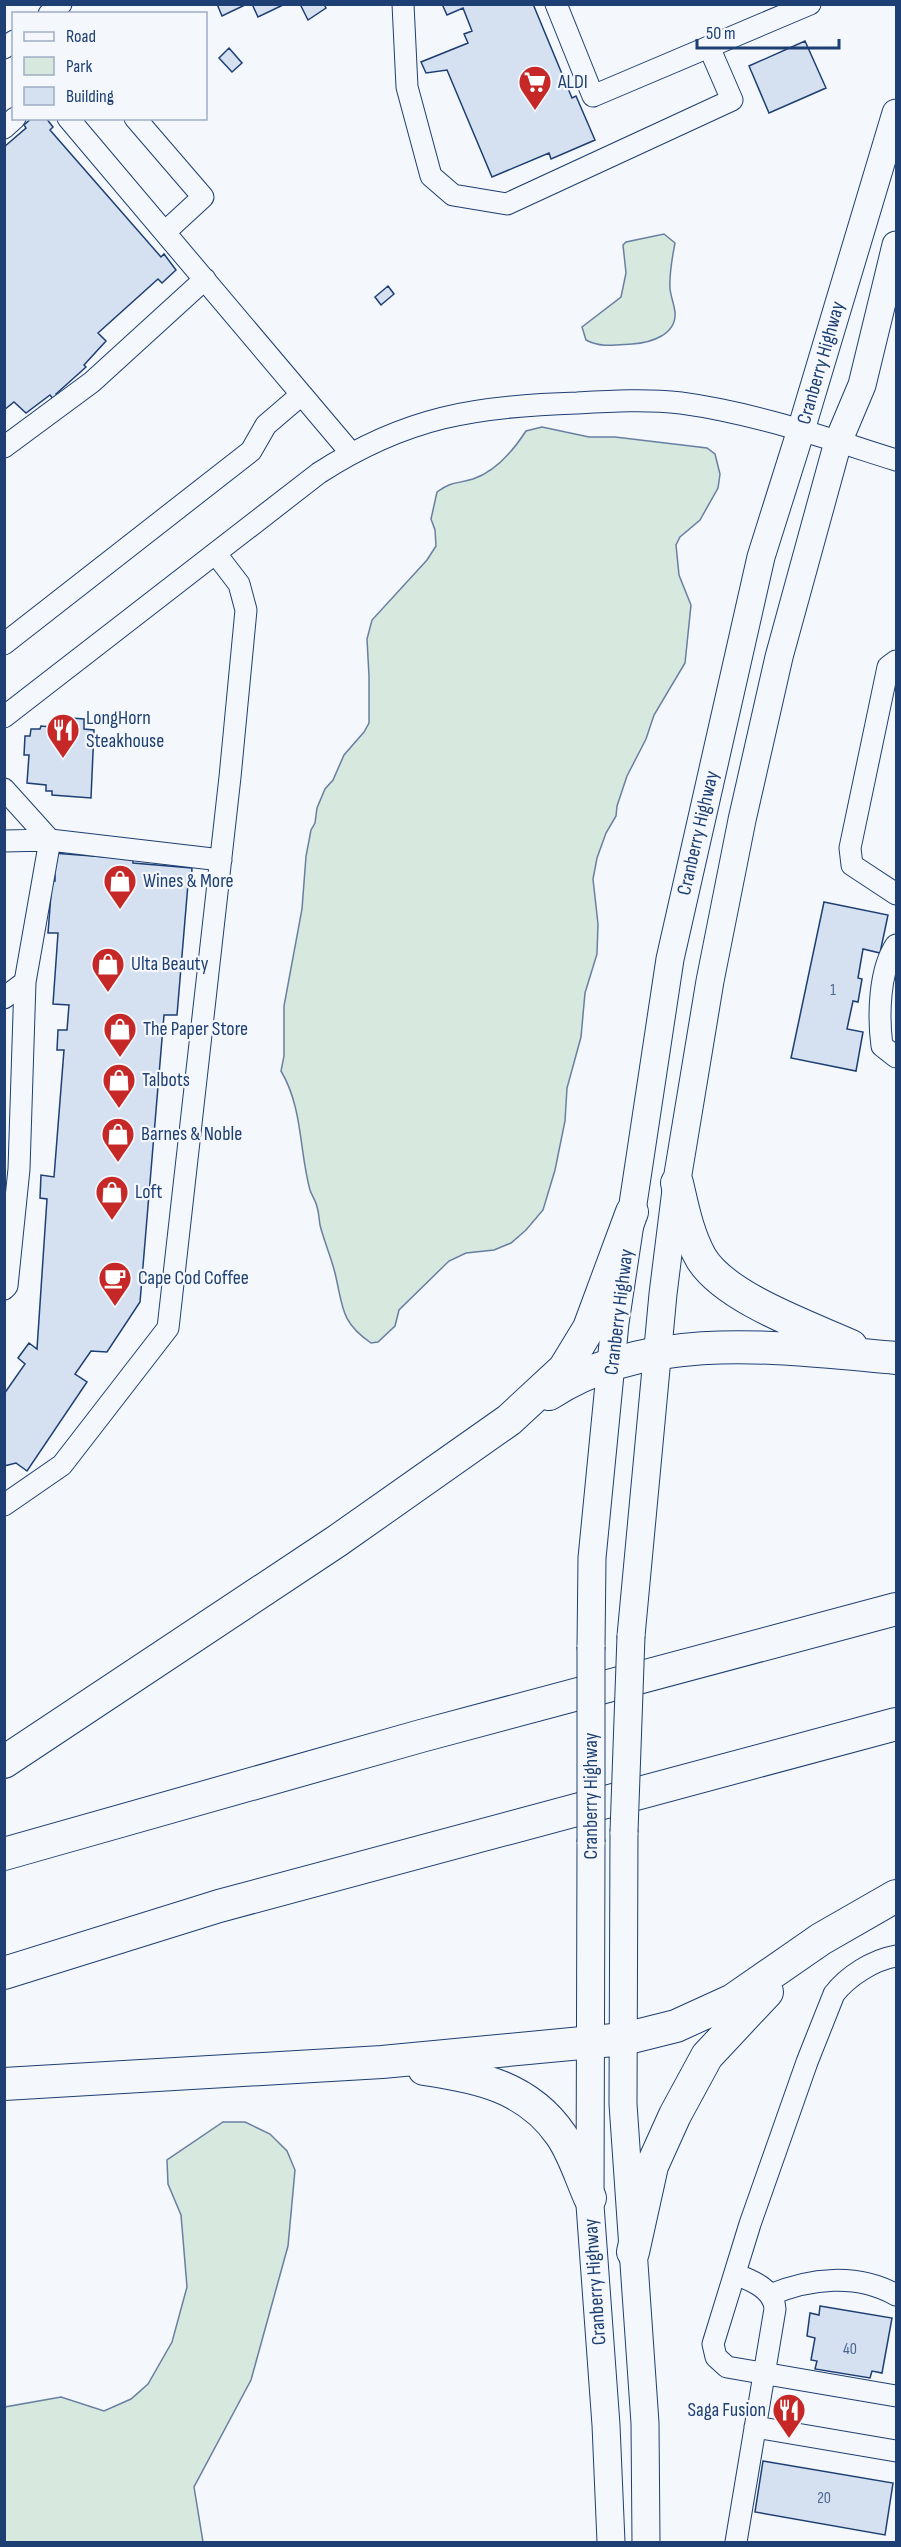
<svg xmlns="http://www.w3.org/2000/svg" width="901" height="2547" font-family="'Sofia Sans Condensed',sans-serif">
	<rect width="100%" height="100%" fill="#f4f7fb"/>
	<!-- green -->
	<path fill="#d7e8df" stroke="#687fa3" stroke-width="1.5" d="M 664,234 L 675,243 C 672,259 669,273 670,289 C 671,297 674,304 675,312 C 677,335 650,343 632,344 C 616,345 601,348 586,340 L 582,327 L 621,297 L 626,273 L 623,245 L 626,242 Z
		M 542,427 L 589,437 L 615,437 L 707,448 L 715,454 L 720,474 L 718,488 L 700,520 L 680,537 L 676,545 L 679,575 L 691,605 L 685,663 L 654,715 L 646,739 L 627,776 L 617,806 L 616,816 L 606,833 L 597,858 L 593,879 L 598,924 L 597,954 L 585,993 L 581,1037 L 567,1088 L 565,1121 L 555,1170 L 543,1210 L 526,1230 L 511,1243 L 494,1250 L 466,1253 L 449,1261 L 399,1310 L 395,1326 L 378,1342 L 371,1343 C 340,1322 343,1306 335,1273 C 331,1257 324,1241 320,1225 C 319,1219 319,1213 317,1207 C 316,1201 312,1196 310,1190 C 299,1150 303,1108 281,1071 L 284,1056 L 284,1006 L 302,909 L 306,856 L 311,830 L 315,823 L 317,808 L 325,789 L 333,780 L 344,755 L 364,732 L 369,723 L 369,676 L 367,639 L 372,620 L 427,560 L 436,546 L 435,530 L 431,519 L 437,492 C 452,481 457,484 473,479 C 496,471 513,451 526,431 Z
		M 223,2122 L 245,2122 L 270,2134 L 287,2151 L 295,2170 L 288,2246 L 251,2380 L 194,2487 L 203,2542 L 5,2542 L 5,2407 L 61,2397 L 104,2411 L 131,2399 L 148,2384 L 172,2342 L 187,2287 L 181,2215 L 168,2184 L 167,2160 Z"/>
	<!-- building -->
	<path fill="#d5e0f0" stroke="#1d3f73" stroke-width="1.5" d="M 217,4 L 247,4 L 222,16 Z
		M 252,4 L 285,4 L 258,17 Z
		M 300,4 L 324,4 L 326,8 L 308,20 Z
		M 442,4 L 533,4 L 572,98 L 576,96 L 595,140 L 551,159 L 549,153 L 492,177 L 447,70 L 426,73 L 421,62 L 468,43 L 464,34 L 472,31 L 463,8 L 447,15 Z
		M 805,41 L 826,88 L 769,113 L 749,66 Z
		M 229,48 L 242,63 L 232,72 L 219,58 Z
		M 32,118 L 46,118 L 53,127 L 50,130 L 161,257 L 164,254 L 176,270 L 162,283 L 158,279 L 98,333 L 106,341 L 84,365 L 86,367 L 56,394 L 58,396 L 54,400 L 50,395 L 26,413 L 14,402 L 4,410 L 4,147 L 26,128 L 24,125 Z
		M 388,286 L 394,294 L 381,305 L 375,297 Z
		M 71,718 L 84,719 L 84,729 L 94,730 L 91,798 L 52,795 L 52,791 L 46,791 L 46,785 L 27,783 L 29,755 L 24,755 L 25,736 L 30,736 L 31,729 L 40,729 L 41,726 L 51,727 L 51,730 L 68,732 Z
		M 52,853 L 133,859 L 133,863 L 192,868 L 191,884 L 188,884 L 177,1015 L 164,1015 L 140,1302 L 107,1352 L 91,1351 L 75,1374 L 87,1382 L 27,1471 L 16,1463 L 4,1466 L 4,1394 L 25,1364 L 18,1358 L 29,1343 L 37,1349 L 47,1199 L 40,1198 L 41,1175 L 54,1177 L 64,1050 L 57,1050 L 58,1030 L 67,1030 L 69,1005 L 53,1004 L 58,933 L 48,933 L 52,881 L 55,881 L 55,875 L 50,875 Z
		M 824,902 L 888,915 L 880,953 L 863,949 L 858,978 L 862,979 L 858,1002 L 853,1001 L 847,1029 L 863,1032 L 856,1071 L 791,1058 Z
		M 820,2306 L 892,2318 L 882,2373 L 872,2371 L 870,2378 L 815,2369 L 817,2361 L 811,2360 L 815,2338 L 807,2336 L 810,2313 L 819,2315 Z
		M 763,2461 L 893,2483 L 885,2535 L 755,2512 Z"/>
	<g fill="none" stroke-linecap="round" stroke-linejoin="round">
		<defs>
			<path id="minor" d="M 403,4 L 407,87 L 431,176 L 453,195 L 507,204 L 732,100 L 709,47
				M 556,4 L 593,96 L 810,4
				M 49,14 L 61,4
				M 4,48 L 14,41
				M 68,118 L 351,453
				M 135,118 L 203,197 L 165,232
				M 4,128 L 15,118
				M 4,447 L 92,382 L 205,279
				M 4,644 L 251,451 L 266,425 L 301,395
				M 896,661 L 888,667 L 850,848 L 852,865 L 896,894
				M 4,717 L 319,473 C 406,417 475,406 577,403 C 612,401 647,399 681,403 C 755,413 826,438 896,460
				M 4,789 L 50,840 L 221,860
				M 4,841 L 50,840 L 25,982 L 19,1169 L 7,1286 L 4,1289
				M 896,945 C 879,970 878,1016 882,1046 L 896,1057
				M 4,998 L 25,982
				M 4,1505 L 62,1465 L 168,1328 L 230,777 L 246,610 L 239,584 L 216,554
				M 896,1956 C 873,1960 848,1976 834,1994 L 807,2062 L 750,2224 L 713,2344 L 716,2357 L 727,2367 L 896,2396
				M 735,2274 C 751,2280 774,2289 775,2309 L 736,2542
				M 770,2295 C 810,2278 857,2273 896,2295
				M 755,2427 L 896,2451"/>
			<path id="major" d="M 631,1636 L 663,1294 L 678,1174 L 710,981 L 742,820 L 779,657 L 838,442 L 862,385 L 896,245
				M 591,1647 L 592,1558 L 615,1323 L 670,959 L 761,557 L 801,430 L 896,113
				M 624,1832 L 623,2104 L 645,2423 L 646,2542
				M 591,1842 L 590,2205 L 606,2425 L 611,2542"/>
			<path id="highway" d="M 677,1183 C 683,1209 688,1235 701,1258 C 725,1298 809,1327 851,1346
				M 549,1394 C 650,1328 783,1348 896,1358
				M 4,1762 L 337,1541 L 509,1420 L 564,1369 L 589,1328 L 632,1212
				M 4,1854 L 421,1736 L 896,1609
				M 4,1973 L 219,1906 L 896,1724
				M 424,2069 C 479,2077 528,2087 561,2135 C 574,2154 581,2178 590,2198
				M 4,2084 L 382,2062 L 624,2039 L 676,2026 L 733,2000 L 821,1939 L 896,1896
				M 633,2252 L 652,2166 L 675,2115 L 707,2056 L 767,1992"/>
		</defs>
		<!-- minor casing -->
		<use href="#minor" stroke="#1d3f73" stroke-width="23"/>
		<!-- major casing -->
		<use href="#major" stroke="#1d3f73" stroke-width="29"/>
		<!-- highway casing -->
		<use href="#highway" stroke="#1d3f73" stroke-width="34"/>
		<!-- minor -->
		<use href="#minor" stroke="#f4f7fb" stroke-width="21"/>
		<!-- major -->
		<use href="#major" stroke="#f4f7fb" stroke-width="27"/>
		<!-- highway -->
		<use href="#highway" stroke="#f4f7fb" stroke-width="32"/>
		<defs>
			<path id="major-bridge" d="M 624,1832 L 631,1636
				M 591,1842 L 591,1647"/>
		</defs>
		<!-- major-bridge casing -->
		<use href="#major-bridge" stroke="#1d3f73" stroke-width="29" stroke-linecap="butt"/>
		<!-- major-bridge -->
		<use href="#major-bridge" stroke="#f4f7fb" stroke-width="27"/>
	</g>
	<!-- icons -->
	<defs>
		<symbol id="supermarket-pin" viewBox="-11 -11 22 30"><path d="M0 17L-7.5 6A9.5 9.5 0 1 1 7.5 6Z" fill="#c62828" stroke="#f4f7fb"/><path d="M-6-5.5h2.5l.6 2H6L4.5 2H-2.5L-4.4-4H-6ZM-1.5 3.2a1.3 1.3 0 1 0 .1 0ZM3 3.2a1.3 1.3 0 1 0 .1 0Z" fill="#fff"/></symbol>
		<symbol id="restaurant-pin" viewBox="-11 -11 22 30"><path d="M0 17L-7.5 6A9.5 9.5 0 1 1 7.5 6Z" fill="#c62828" stroke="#f4f7fb"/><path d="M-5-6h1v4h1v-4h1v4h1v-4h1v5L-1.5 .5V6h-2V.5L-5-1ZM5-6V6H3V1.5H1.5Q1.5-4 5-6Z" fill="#fff"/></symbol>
		<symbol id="shop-pin" viewBox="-11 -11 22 30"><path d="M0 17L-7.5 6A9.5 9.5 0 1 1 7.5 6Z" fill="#c62828" stroke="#f4f7fb"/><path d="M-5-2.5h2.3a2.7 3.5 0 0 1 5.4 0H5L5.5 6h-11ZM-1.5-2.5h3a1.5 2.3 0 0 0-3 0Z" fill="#fff"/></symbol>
		<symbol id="cafe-pin" viewBox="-11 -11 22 30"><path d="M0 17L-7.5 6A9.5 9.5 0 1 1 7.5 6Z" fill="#c62828" stroke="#f4f7fb"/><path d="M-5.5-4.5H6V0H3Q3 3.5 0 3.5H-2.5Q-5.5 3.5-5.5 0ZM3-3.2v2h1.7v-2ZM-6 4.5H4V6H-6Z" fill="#fff"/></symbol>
	</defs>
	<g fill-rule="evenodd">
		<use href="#supermarket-pin" x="516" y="63" width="38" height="52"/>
		<use href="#restaurant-pin" x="44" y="711" width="38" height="52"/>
		<use href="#shop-pin" x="101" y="862" width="38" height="52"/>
		<use href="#shop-pin" x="89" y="945" width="38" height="52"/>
		<use href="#shop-pin" x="101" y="1010" width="38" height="52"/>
		<use href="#shop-pin" x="100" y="1061" width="38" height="52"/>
		<use href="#shop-pin" x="99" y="1115" width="38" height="52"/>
		<use href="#shop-pin" x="93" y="1173" width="38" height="52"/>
		<use href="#cafe-pin" x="96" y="1259" width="38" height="52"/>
		<use href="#restaurant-pin" x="770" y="2391" width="38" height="52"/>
	</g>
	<g text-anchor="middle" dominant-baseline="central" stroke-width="4.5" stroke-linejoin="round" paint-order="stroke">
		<!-- number labels -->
		<g font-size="16" fill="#4b6792">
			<text x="833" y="990">1</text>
			<text x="850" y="2349">40</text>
			<text x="824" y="2498">20</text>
		</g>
		<!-- poi labels -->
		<g font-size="20" fill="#1d3f73" stroke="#f4f7fb" text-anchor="start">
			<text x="558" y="82">ALDI</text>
			<text x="86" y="718">LongHorn<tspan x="86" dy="23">Steakhouse</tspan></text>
			<text x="143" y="881">Wines &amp; More</text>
			<text x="131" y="964">Ulta Beauty</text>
			<text x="143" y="1029">The Paper Store</text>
			<text x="142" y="1080">Talbots</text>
			<text x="141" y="1134">Barnes &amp; Noble</text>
			<text x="135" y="1192">Loft</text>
			<text x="138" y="1278">Cape Cod Coffee</text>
			<text x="766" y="2410" text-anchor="end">Saga Fusion</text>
		</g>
		<!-- street labels -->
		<g font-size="20" fill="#1d3f73" stroke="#f4f7fb">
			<text transform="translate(821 363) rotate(-74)">Cranberry Highway</text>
			<text transform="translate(698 833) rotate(-77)">Cranberry Highway</text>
			<text transform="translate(619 1312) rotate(-83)">Cranberry Highway</text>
			<text transform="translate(591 1796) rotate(-90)">Cranberry Highway</text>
			<text transform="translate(595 2282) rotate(-94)">Cranberry Highway</text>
		</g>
	</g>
	<!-- border -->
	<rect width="901" height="2547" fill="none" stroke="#1d3f73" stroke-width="12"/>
	<!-- legend -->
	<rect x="12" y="12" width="195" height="108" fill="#f4f7fb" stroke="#9eadc5" stroke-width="1.5"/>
	<rect x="24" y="32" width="30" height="9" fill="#f4f7fb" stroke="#9eadc5" stroke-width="1.5"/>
	<text x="66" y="42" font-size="18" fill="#1d3f73">Road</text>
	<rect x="24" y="57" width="30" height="18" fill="#d7e8df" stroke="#9eadc5" stroke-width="1.5"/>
	<text x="66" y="72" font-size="18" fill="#1d3f73">Park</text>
	<rect x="24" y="87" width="30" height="18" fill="#d5e0f0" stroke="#9eadc5" stroke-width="1.5"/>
	<text x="66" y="102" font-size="18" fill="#1d3f73">Building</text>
	<!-- scale -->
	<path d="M697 39v9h142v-9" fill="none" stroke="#1d3f73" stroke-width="3"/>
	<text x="706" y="39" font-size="18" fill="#1d3f73" stroke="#f4f7fb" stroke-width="4.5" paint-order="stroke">50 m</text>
</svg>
